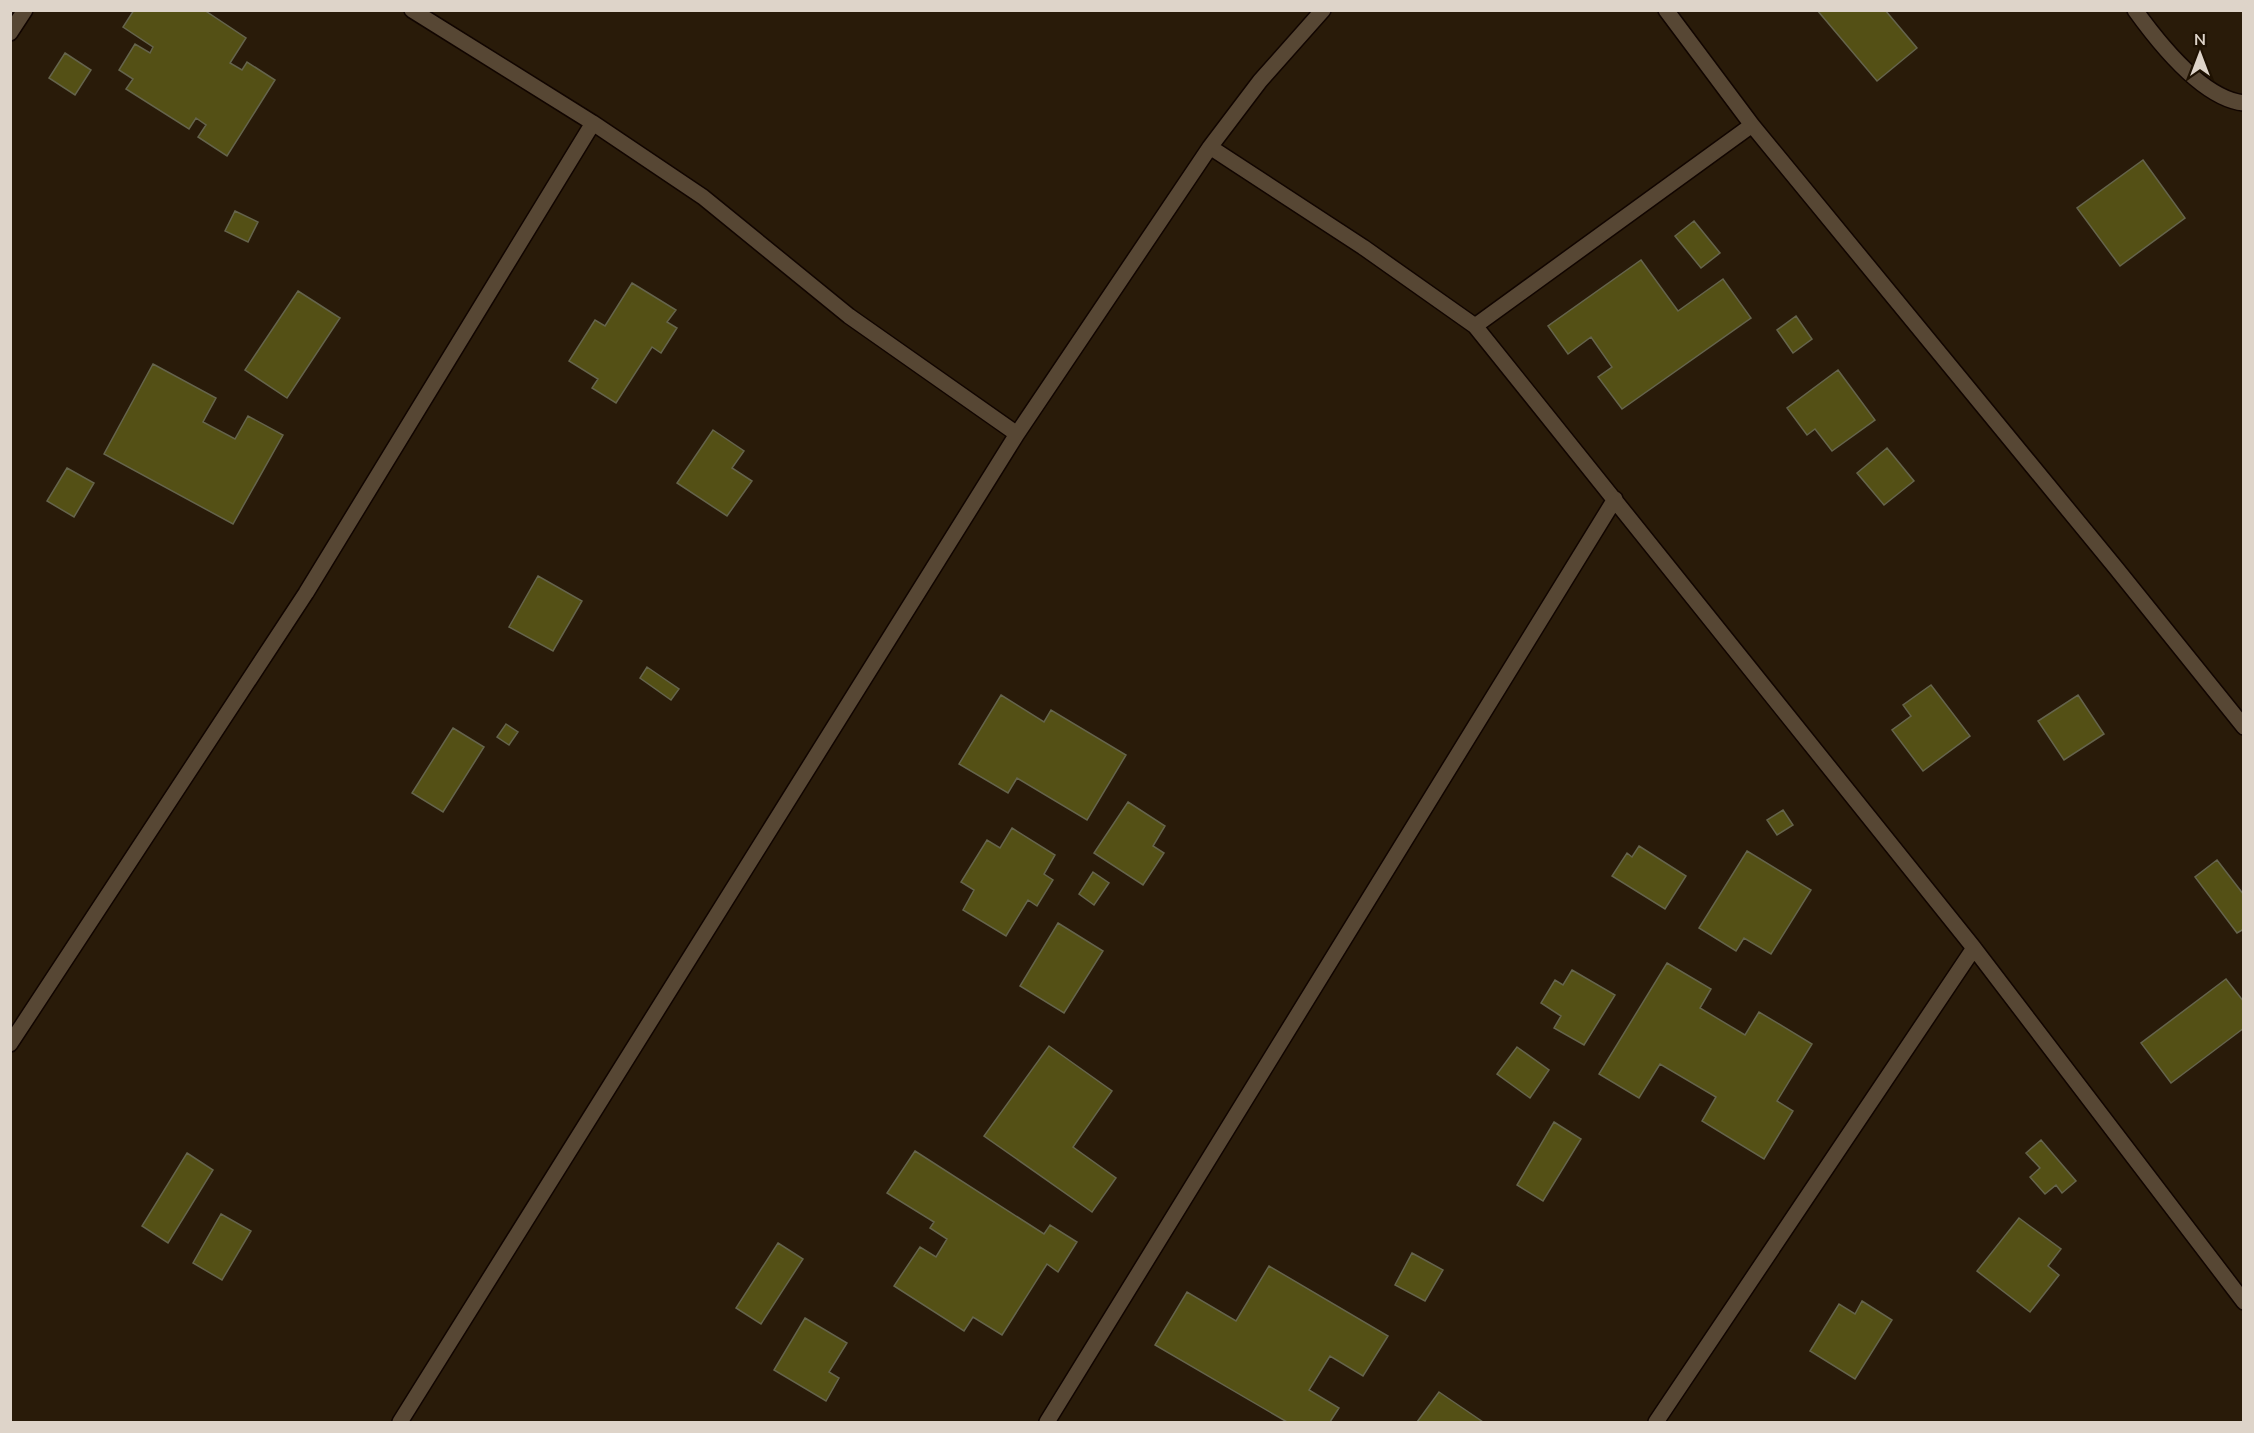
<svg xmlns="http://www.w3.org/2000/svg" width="2254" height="1433" font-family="'Nunito Sans',sans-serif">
	<rect width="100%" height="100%" fill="#291b09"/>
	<!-- building -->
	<path fill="#545015" stroke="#65644c" stroke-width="1.5" d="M 134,10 L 204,10 L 246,38 L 230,63 L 242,70 L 247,62 L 275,80 L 227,156 L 198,137 L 206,125 L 196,118 L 189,129 L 126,89 L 133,79 L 119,70 L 135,44 L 150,53 L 153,47 L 123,27 Z
		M 1817,10 L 1885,10 L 1917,48 L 1877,81 Z
		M 65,53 L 91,70 L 75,95 L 49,78 Z
		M 2143,160 L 2185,218 L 2120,266 L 2077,208 Z
		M 235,211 L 258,222 L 248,242 L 225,231 Z
		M 1694,221 L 1720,253 L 1701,268 L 1675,236 Z
		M 1641,260 L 1678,311 L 1723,279 L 1751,318 L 1622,409 L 1598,377 L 1612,367 L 1591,337 L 1568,354 L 1548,326 Z
		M 632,283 L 676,310 L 667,322 L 677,328 L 661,353 L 652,347 L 616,403 L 592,388 L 598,379 L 569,361 L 595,320 L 605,326 Z
		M 298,291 L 340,318 L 287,398 L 245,370 Z
		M 1796,316 L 1812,339 L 1793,353 L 1777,330 Z
		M 153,364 L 216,398 L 203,422 L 235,439 L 248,416 L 283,435 L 233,524 L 104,454 Z
		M 1838,370 L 1875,420 L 1832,451 L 1815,429 L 1807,435 L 1787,408 Z
		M 713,430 L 744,451 L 732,468 L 752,481 L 727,516 L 677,483 Z
		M 1887,448 L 1914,481 L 1884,505 L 1857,473 Z
		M 67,468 L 94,483 L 74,517 L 47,501 Z
		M 538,576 L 582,601 L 553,651 L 509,627 Z
		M 647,667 L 679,689 L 671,700 L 640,678 Z
		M 1931,685 L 1970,736 L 1923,771 L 1892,730 L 1911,716 L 1903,705 Z
		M 1001,695 L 1044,722 L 1051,710 L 1126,755 L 1087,820 L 1017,778 L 1008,793 L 959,764 Z
		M 2078,695 L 2104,734 L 2064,760 L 2038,721 Z
		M 506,724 L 518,732 L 509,745 L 497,737 Z
		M 453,728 L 484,747 L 443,812 L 412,793 Z
		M 1128,802 L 1165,826 L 1153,846 L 1164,853 L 1143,885 L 1094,853 Z
		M 1783,810 L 1793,825 L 1777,835 L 1767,820 Z
		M 1012,828 L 1055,855 L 1044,874 L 1053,880 L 1037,906 L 1028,900 L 1006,936 L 963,910 L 974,890 L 961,882 L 987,840 L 1000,848 Z
		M 1639,846 L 1686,876 L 1665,909 L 1612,876 L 1627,853 L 1632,857 Z
		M 1747,851 L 1811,890 L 1771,954 L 1744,938 L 1736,951 L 1699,928 Z
		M 2217,860 L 2244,895 L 2244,929 L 2237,933 L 2195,877 Z
		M 1093,872 L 1109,883 L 1094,905 L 1079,894 Z
		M 1058,923 L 1103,951 L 1064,1013 L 1020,986 Z
		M 1667,963 L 1711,989 L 1700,1008 L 1745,1035 L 1759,1012 L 1812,1044 L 1777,1101 L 1793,1111 L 1764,1159 L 1702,1121 L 1716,1097 L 1660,1064 L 1639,1098 L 1599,1074 Z
		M 1572,970 L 1615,995 L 1584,1045 L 1554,1028 L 1561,1016 L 1541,1003 L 1555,980 L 1563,985 Z
		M 2226,979 L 2244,1002 L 2244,1028 L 2171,1083 L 2141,1043 Z
		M 1049,1046 L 1112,1091 L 1073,1147 L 1116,1178 L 1092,1212 L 984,1136 Z
		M 1517,1047 L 1549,1070 L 1530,1098 L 1497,1074 Z
		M 1554,1122 L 1581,1139 L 1543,1201 L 1517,1185 Z
		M 2041,1140 L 2076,1181 L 2062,1193 L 2056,1185 L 2045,1194 L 2030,1177 L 2040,1168 L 2026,1153 Z
		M 915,1151 L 1044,1234 L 1050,1225 L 1077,1242 L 1058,1272 L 1047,1264 L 1002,1335 L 973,1317 L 964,1331 L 894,1286 L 920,1247 L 936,1257 L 947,1239 L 930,1228 L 934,1222 L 887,1193 Z
		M 187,1153 L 213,1170 L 168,1243 L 142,1226 Z
		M 221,1214 L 251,1231 L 222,1280 L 193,1263 Z
		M 2019,1218 L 2061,1249 L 2048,1266 L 2059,1275 L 2030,1312 L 1977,1271 Z
		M 778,1243 L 803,1259 L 761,1324 L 736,1308 Z
		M 1412,1253 L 1443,1270 L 1425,1301 L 1395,1285 Z
		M 1269,1266 L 1388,1336 L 1363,1376 L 1330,1356 L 1309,1390 L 1339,1408 L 1330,1422 L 1287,1422 L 1155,1345 L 1187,1292 L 1236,1321 Z
		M 1862,1301 L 1892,1320 L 1855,1379 L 1810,1351 L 1839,1304 L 1855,1314 Z
		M 805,1318 L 847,1343 L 829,1372 L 839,1378 L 826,1401 L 774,1370 Z
		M 1439,1392 L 1483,1422 L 1417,1422 Z"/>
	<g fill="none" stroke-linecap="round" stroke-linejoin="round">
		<defs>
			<path id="street" d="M 412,10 L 593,123 L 703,197 L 849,316 L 1017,434
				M 1666,10 L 1752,125 L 2116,568 L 2244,727
				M 2135,10 C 2158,42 2203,99 2244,103
				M 10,33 L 25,10
				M 1210,147 L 1363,247 L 1475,326 L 1974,948 L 2244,1302
				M 1475,326 L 1752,125
				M 10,1044 L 306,593 L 593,123
				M 400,1422 L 1017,434 L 1210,147 L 1260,81 L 1323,10
				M 1047,1422 L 1615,499
				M 1656,1422 L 1974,948"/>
		</defs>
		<!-- street casing -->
		<use href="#street" stroke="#110500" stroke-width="18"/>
		<!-- street -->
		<use href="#street" stroke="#574734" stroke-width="15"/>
	</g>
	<!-- border -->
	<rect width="2254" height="1433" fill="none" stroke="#ded4c9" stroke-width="24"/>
	<!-- north arrow -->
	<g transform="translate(2200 54)" stroke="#1f1202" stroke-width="4.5" paint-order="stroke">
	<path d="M0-4.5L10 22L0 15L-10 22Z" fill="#ded4c9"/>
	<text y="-9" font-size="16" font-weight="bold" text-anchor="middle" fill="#ded4c9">N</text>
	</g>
</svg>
